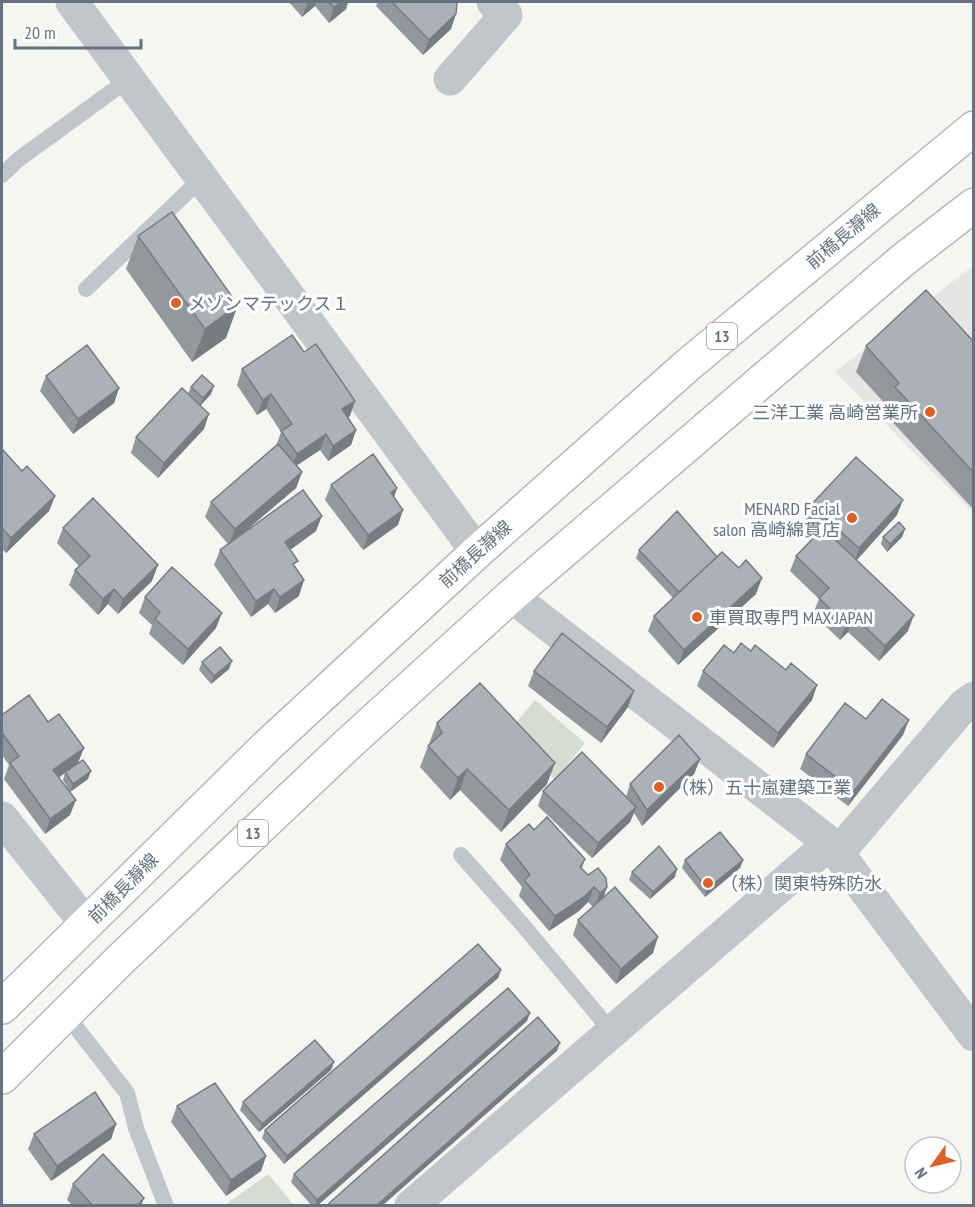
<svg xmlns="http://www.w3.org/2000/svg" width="975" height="1207" font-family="'PT Sans Narrow','Noto Sans JP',sans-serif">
	<rect width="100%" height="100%" fill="#f5f5f1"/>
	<!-- built -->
	<path fill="#e5e6e4" d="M 973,266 L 973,513 L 835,372 Z"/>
	<!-- green -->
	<path fill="#d5dcd2" d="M 535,700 L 585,743 L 555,780 L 510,730 Z
		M 268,1174 L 294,1205 L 225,1205 Z"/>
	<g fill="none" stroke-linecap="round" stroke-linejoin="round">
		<defs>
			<path id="primary" d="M 2,1007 L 267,746 L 477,552 L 689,364 L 974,128
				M 2,1077 L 121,959 L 348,744 L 511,596 L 903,260 L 974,205"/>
		</defs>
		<!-- primary casing -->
		<use href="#primary" stroke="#b5b9bd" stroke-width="36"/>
		<!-- service -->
		<path stroke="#c2c5c9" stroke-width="16" d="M 2,175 L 19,159 L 129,79
			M 86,289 L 202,178
			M 461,855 L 522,924 L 612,1032
			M 65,1013 L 127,1093 L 136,1128 L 166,1206"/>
		<!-- minor -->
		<path stroke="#c2c5c9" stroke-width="33" d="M 72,2 L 477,552
			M 450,79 L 506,15 L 493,2
			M 511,596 L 830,843 L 974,1035
			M 2,818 L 87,925
			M 838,853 L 964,705 L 974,698
			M 411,1206 L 830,843"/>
		<!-- primary -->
		<use href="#primary" stroke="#fff" stroke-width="33"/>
	</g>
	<!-- wall -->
	<path fill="#93989d" d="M 289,2 L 348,2 L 346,9 L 329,23 L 315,6 L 302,17 Z
		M 378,2 L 457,2 L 451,29 L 423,55 L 376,6 Z
		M 138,236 L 226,338 L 192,362 L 126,269 Z
		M 974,342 L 974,510 L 885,414 L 888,407 L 856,372 L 866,346 Z
		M 242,369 L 350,416 L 348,417 L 356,430 L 351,445 L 328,461 L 320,450 L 296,466 L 302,472 L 296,488 L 238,537 L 316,531 L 290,550 L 295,568 L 299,596 L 275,613 L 268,604 L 251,617 L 214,565 L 220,550 L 228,544 L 205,517 L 211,502 L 276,446 L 281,432 L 266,409 L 257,415 L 237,385 Z
		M 46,376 L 119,388 L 114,403 L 73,434 L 40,391 Z
		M 191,387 L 211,394 L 200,406 L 204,429 L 158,478 L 131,453 L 136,437 L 188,394 Z
		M 2,449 L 22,471 L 55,496 L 49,511 L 6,553 L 2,549 Z
		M 331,485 L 394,498 L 398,525 L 363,550 L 325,500 Z
		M 811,505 L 897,515 L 857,560 L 908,631 L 879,661 L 848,632 L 840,640 L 813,614 L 819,599 L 790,571 L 796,556 L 819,532 L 806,520 Z
		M 63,528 L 152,581 L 118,614 L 108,604 L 98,615 L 69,585 L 75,570 L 79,566 L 57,543 Z
		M 905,529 L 902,537 L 887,552 L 881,544 L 883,537 Z
		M 639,550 L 717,557 L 756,594 L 678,665 L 648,631 L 654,616 L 673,598 L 636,558 Z
		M 145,597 L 216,628 L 183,665 L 149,634 L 152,625 L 139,613 Z
		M 751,651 L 786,670 L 817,685 L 812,700 L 773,748 L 697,686 L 703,671 L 734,653 Z
		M 202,662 L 229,669 L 211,684 L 199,670 Z
		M 534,671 L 628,707 L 601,743 L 528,686 Z
		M 2,715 L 78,763 L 66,772 L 88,779 L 70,792 L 63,780 L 65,772 L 59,777 L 70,815 L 45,834 L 4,779 L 9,765 L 2,755 Z
		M 866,719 L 903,735 L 848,806 L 800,769 L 806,754 Z
		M 437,723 L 547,784 L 501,832 L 460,790 L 450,800 L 420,767 Z
		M 700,759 L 694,774 L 642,826 L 634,813 L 630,822 L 592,858 L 538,806 L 543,791 L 626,797 L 630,784 Z
		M 534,830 L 585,859 L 582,868 L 588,875 L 607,887 L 603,897 L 653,953 L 616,984 L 573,935 L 578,920 L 593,907 L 588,902 L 579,911 L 549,931 L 519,896 L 522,887 L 500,860 L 506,844 Z
		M 685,860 L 743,860 L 740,868 L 705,897 L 682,868 Z
		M 632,872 L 675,877 L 650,899 L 629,880 Z
		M 501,970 L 498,978 L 284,1164 L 262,1138 L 265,1130 Z
		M 527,1021 L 317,1206 L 312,1206 L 291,1182 L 294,1174 Z
		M 334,1062 L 331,1070 L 259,1132 L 240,1110 L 243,1102 Z
		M 177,1106 L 266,1156 L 261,1171 L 226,1196 L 171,1122 Z
		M 116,1124 L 111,1139 L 51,1181 L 28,1149 L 34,1134 Z
		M 73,1184 L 144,1198 L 141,1206 L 73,1206 L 67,1200 Z"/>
	<!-- shaded-wall -->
	<path fill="#787c80" d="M 308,2 L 316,2 L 315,6 L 302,17 Z
		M 342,2 L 348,2 L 346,9 L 329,23 L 334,7 Z
		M 456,14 L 451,29 L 423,55 L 429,40 Z
		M 238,305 L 226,338 L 192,362 L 205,329 Z
		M 214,386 L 211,394 L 200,406 L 203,398 Z
		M 119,388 L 114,403 L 73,434 L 78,419 Z
		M 271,394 L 266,409 L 257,415 L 263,400 Z
		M 355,401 L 350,416 L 337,425 L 342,409 Z
		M 209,414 L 204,429 L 158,478 L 164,463 Z
		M 356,430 L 351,445 L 328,461 L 333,446 Z
		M 326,434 L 320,450 L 291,469 L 297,454 Z
		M 302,472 L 296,488 L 229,545 L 235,529 Z
		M 397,488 L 392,504 L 391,493 Z
		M 55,496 L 49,511 L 6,553 L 11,538 Z
		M 903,500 L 897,515 L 854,563 L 859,548 Z
		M 403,510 L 398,525 L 363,550 L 368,535 Z
		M 322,516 L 316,531 L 279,558 L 285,542 Z
		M 905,529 L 902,537 L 887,552 L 890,544 Z
		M 158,565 L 152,581 L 118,614 L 123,599 Z
		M 762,578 L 756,594 L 678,665 L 684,650 Z
		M 304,580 L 299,596 L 275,613 L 280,597 Z
		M 114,589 L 108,604 L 98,615 L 103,599 Z
		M 274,589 L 268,604 L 251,617 L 256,601 Z
		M 222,613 L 216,628 L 183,665 L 188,649 Z
		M 914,615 L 908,631 L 879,661 L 885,646 Z
		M 854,616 L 848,632 L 840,640 L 846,625 Z
		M 232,661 L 229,669 L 211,684 L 214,676 Z
		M 817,685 L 812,700 L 773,748 L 778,733 Z
		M 634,691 L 628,707 L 601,743 L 607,727 Z
		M 909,720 L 903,735 L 848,806 L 854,791 Z
		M 84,748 L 78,763 L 48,786 L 53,770 Z
		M 700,759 L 694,774 L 642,826 L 647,810 Z
		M 555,763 L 547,784 L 501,832 L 509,810 Z
		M 467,769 L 460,790 L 450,800 L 458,778 Z
		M 91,771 L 88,779 L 70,792 L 73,784 Z
		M 76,800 L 70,815 L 45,834 L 50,819 Z
		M 636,807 L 630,822 L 592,858 L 598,843 Z
		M 743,860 L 740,868 L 705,897 L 707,889 Z
		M 677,869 L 675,877 L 650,899 L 653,892 Z
		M 594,887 L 588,902 L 579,911 L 549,931 L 555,916 Z
		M 607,887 L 602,902 L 594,909 L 600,893 Z
		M 658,937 L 653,953 L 616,984 L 621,969 Z
		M 501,970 L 498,978 L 284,1164 L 287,1156 Z
		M 530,1013 L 527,1021 L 317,1206 L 315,1206 L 317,1200 Z
		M 560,1043 L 557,1051 L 382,1206 L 376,1206 Z
		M 334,1062 L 331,1070 L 259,1132 L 262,1124 Z
		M 116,1124 L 111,1139 L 51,1181 L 57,1166 Z
		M 266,1156 L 261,1171 L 226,1196 L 231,1180 Z
		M 144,1198 L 141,1206 L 137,1206 Z"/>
	<!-- building -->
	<path fill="#abb1b7" stroke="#787c80" stroke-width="1.5" d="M 329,2 L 342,2 L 334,7 Z
		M 392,2 L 457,2 L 456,14 L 429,40 Z
		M 172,212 L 238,305 L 205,329 L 138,236 Z
		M 926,290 L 974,342 L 974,473 L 895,387 L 899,383 L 866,346 Z
		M 292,335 L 304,352 L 316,344 L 355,401 L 342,409 L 356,430 L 333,446 L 326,434 L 297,454 L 281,431 L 292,424 L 271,394 L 263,400 L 242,369 Z
		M 87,345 L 119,388 L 78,419 L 46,376 Z
		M 202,375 L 214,386 L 203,398 L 191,387 Z
		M 182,388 L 209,414 L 164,463 L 136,437 Z
		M 278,444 L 302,472 L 235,529 L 211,502 Z
		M 2,449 L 22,471 L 27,466 L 55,496 L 11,538 L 2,528 Z
		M 373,454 L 397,488 L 391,493 L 403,510 L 368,535 L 331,485 Z
		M 856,457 L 903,500 L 859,548 L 811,505 Z
		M 303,490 L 322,516 L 285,542 L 298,561 L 293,564 L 304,580 L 280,597 L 274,589 L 256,601 L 220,550 Z
		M 93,498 L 158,565 L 123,599 L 114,589 L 103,599 L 75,570 L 90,556 L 63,528 Z
		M 677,511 L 717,557 L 679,592 L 639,550 Z
		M 899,522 L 905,529 L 890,544 L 883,537 Z
		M 823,528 L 914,615 L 885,646 L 854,616 L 846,625 L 819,598 L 829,588 L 796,556 Z
		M 722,552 L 739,568 L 746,560 L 762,578 L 684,650 L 654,616 Z
		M 172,567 L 222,613 L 188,649 L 155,619 L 160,612 L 145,597 Z
		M 562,633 L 634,691 L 607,727 L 534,671 Z
		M 741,643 L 751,651 L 755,645 L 786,670 L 791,663 L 817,685 L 778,733 L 703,671 L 724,645 L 734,653 Z
		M 220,647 L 232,661 L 214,676 L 202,662 Z
		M 480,683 L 555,763 L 509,810 L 467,769 L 458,778 L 428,746 L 442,733 L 437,723 Z
		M 29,695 L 48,722 L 59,714 L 84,748 L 53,770 L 76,800 L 50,819 L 10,763 L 19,756 L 2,733 L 2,715 Z
		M 882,699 L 909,720 L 854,791 L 806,754 L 845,703 L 866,719 Z
		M 679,735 L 700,759 L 647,810 L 630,784 Z
		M 582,752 L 636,807 L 598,843 L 543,791 Z
		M 83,760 L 91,771 L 73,784 L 65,772 Z
		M 547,817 L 585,859 L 580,867 L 588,875 L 598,868 L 606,878 L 607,887 L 600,893 L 594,887 L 585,896 L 555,916 L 524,880 L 530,875 L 506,844 L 529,824 L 534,830 Z
		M 720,832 L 743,860 L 707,889 L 685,860 Z
		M 659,846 L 677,869 L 653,892 L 632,872 Z
		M 615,887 L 658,937 L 621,969 L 578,920 Z
		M 478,944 L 501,970 L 287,1156 L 265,1130 Z
		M 508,988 L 530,1013 L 317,1200 L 294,1174 Z
		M 538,1017 L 560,1043 L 376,1206 L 326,1206 Z
		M 315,1040 L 334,1062 L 262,1124 L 243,1102 Z
		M 215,1083 L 266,1156 L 231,1180 L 177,1106 Z
		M 95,1092 L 116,1124 L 57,1166 L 34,1134 Z
		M 103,1154 L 144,1198 L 137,1206 L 93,1206 L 73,1184 Z"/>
	<!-- markers -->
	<g fill="#df5f27" stroke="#fff" stroke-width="2">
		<circle cx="176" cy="303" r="6"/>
		<circle cx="930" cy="412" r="6"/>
		<circle cx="852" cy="518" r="6"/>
		<circle cx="697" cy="617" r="6"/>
		<circle cx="659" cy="787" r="6"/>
		<circle cx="708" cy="883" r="6"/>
	</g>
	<g text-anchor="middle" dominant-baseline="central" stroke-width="6" stroke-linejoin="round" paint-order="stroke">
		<!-- shield labels -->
		<g fill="#fff" stroke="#929ca8" stroke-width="1.5">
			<rect x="707" y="323" width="30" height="26" rx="4.5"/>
			<rect x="238" y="820" width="30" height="26" rx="4.5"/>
		</g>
		<g font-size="16" font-weight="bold" fill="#647282">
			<text x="722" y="336">13</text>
			<text x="253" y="833">13</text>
		</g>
		<!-- street labels -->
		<g font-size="18" fill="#647282" stroke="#fff">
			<text transform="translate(843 236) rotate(-40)">前橋長瀞線</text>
			<text transform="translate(475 554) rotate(-42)">前橋長瀞線</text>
			<text transform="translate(123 888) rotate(-45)">前橋長瀞線</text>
		</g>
		<!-- poi labels -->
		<g font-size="18" fill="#647282" stroke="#fff" text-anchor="start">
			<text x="188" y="303">メゾンマテックス１</text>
			<text x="918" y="412" text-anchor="end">三洋工業 高崎営業所</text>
			<text x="840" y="508" text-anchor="end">MENARD Facial<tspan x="840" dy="21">salon 高崎綿貫店</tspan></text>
			<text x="709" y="617">車買取専門 MAX JAPAN</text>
			<text x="671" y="787">（株）五十嵐建築工業</text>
			<text x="720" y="883">（株）関東特殊防水</text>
		</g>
	</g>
	<!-- border -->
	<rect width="975" height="1207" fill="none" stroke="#647282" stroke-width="6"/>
	<!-- north arrow -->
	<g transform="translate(933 1165) rotate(236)"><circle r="28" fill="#ffffff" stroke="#c1c7cd" stroke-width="1.5"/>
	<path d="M0-4.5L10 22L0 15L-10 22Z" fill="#df5f27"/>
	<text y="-9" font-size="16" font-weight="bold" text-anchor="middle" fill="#647282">N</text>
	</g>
	<!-- scale -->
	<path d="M15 39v9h126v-9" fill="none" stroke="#647282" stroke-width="3"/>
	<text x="24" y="39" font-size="18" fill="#647282" stroke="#ffffff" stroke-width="4.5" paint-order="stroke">20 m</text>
</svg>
